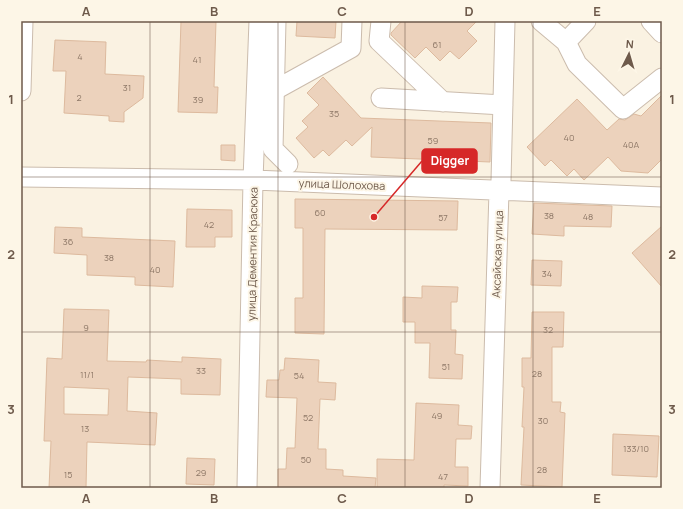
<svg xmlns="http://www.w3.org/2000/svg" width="683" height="509" font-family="Manrope,sans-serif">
	<rect width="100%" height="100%" fill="#faf2e2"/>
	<!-- building -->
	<path fill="#ecd2bc" stroke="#ddba9e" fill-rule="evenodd" d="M 181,21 L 216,21 L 214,87 L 218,87 L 217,113 L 178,112 Z
		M 297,21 L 336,21 L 335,38 L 296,36 Z
		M 402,21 L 477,21 L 467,31 L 477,41 L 459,59 L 450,51 L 440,61 L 426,47 L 415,58 L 391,35 L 391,33 Z
		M 55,40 L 106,42 L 105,74 L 144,76 L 143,98 L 124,112 L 124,122 L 109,121 L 109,116 L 64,113 L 66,71 L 53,71 Z
		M 323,77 L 361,118 L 491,123 L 490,162 L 371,157 L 372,127 L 352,146 L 346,140 L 329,156 L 323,150 L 314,158 L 296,138 L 308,127 L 302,121 L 319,105 L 307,93 Z
		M 662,95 L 662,159 L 648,173 L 621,171 L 608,157 L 584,180 L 574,169 L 567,176 L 551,160 L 545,166 L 527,147 L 577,99 L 607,130 L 619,119 L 625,120 L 634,114 L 641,116 Z
		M 221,145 L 235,145 L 235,161 L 221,160 Z
		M 295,199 L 458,201 L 457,230 L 325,229 L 324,334 L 295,333 L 295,298 L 303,298 L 303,228 L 295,228 Z
		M 534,203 L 612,206 L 611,227 L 564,226 L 564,236 L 532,234 Z
		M 187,209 L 232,210 L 232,237 L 215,237 L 215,247 L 186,247 Z
		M 662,226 L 662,287 L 632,253 Z
		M 55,227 L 82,228 L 82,237 L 175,241 L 173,287 L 135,285 L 135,277 L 87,275 L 87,255 L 54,253 Z
		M 532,260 L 562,261 L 561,286 L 531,285 Z
		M 422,286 L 458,287 L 457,302 L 451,302 L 451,330 L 456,330 L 455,354 L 463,355 L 462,379 L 429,378 L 430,343 L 415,343 L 415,322 L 403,322 L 403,297 L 422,298 Z
		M 64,309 L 109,310 L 107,361 L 146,362 L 147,360 L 182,362 L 182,357 L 221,359 L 220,395 L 181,394 L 181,379 L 128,377 L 127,411 L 157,413 L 155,445 L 87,442 L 86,488 L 49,488 L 51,441 L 44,441 L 47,358 L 62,359 ZM 64,387 L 109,389 L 108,415 L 64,414 Z
		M 532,312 L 564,312 L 563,347 L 552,347 L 552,402 L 561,402 L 560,412 L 565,413 L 562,487 L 521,485 L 524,427 L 522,427 L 524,387 L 522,387 L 522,358 L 531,358 Z
		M 285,358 L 319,360 L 318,382 L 336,383 L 335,400 L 320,399 L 318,449 L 326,449 L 326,469 L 343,470 L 343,476 L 376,478 L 375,488 L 278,488 L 278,469 L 286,469 L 287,448 L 295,448 L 297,398 L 266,397 L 267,380 L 279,380 L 280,370 L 284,370 Z
		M 416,403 L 459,405 L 458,425 L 472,426 L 471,439 L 456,439 L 455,467 L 468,467 L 468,486 L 444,485 L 444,488 L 377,488 L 377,459 L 414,460 Z
		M 613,434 L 659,436 L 657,477 L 612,475 Z
		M 187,458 L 215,459 L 214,485 L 186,484 Z"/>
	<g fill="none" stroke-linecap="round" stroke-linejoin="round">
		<defs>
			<path id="minor" d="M 276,21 L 273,149 L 288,164
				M 381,21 L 379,41 L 443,102
				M 541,21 L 566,42 L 577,64 L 623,109 L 662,78
				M 651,21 L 662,33
				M 566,42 L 586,21
				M 275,90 L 351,48 L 352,21
				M 21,91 L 23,21
				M 381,98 L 503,105
				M 21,177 L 253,180 L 662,197
				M 247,488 L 253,180 L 259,21
				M 490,488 L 499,191 L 501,181 L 505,21"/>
		</defs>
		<!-- minor casing -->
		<use href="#minor" stroke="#cbbcad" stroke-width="21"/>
		<!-- minor -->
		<use href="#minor" stroke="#fff" stroke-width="19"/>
	</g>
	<!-- grid -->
	<path fill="none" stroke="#6e5a4b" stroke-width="1" stroke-opacity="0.55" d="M 150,21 L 150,488M 278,21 L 278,488M 405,21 L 405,488M 533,21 L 533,488M 21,177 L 662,177M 21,332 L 662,332"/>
	<g text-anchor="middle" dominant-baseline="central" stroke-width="4" stroke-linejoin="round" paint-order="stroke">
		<!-- number labels -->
		<g font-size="9" fill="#8e7867">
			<text x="437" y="44">61</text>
			<text x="80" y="56">4</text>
			<text x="197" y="59">41</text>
			<text x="127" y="87">31</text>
			<text x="79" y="97">2</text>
			<text x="198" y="99">39</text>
			<text x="334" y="113">35</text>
			<text x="569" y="137">40</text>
			<text x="433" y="140">59</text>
			<text x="631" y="144">40А</text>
			<text x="320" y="212">60</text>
			<text x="549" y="215">38</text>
			<text x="588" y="216">48</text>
			<text x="443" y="217">57</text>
			<text x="209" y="224">42</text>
			<text x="68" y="241">36</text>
			<text x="109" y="257">38</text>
			<text x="155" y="269">40</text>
			<text x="547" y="273">34</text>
			<text x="86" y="327">9</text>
			<text x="548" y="329">32</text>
			<text x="446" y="366">51</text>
			<text x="201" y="370">33</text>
			<text x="537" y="373">28</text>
			<text x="87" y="374">11/1</text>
			<text x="299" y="375">54</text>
			<text x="437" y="415">49</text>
			<text x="308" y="417">52</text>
			<text x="543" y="420">30</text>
			<text x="85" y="428">13</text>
			<text x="636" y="448">133/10</text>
			<text x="306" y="459">50</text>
			<text x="542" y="469">28</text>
			<text x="201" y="472">29</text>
			<text x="68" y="474">15</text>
			<text x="443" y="476">47</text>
		</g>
		<!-- street labels -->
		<g font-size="11" fill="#6e5a4b" stroke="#fdf6e7">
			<text transform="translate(342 184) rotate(2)">улица Шолохова</text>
			<text transform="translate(252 254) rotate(-89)">улица Дементия Красюка</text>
			<text transform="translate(497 254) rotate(-88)">Аксайская улица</text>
		</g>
	</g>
	<!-- callouts -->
	<path fill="none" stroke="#d62828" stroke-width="1.5" d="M374 217L422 161"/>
	<circle fill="#d62828" stroke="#fdf6e7" stroke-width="1.5" cx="374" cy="217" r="4"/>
	<rect fill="#d62828" stroke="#d62828" stroke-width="1.5" x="422" y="149" width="55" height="24" rx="4"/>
	<g font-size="12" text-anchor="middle" font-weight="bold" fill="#fff">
		<text x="450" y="165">Digger</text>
	</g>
	<!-- border -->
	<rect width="683" height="509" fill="none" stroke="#fdf6e7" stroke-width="44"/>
	<!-- north arrow -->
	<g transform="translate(629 54) rotate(5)" stroke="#fdf6e7" stroke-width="3" paint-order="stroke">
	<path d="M0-3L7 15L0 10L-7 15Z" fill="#6e5a4b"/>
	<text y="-6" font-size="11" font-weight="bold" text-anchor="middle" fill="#6e5a4b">N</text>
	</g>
	<rect x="22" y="22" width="639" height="465" fill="none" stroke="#6e5a4b" stroke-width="1.5"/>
	<g font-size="13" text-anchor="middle" font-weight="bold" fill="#6e5a4b">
		<text x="86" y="16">A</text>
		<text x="214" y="16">B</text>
		<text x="342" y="16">C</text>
		<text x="469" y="16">D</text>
		<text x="597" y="16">E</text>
		<text x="11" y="104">1</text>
		<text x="672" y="104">1</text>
		<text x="11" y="259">2</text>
		<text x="672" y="259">2</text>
		<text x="11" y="414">3</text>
		<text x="672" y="414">3</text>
		<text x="86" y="503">A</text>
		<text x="214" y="503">B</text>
		<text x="342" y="503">C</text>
		<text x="469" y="503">D</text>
		<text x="597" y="503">E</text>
	</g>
</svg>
